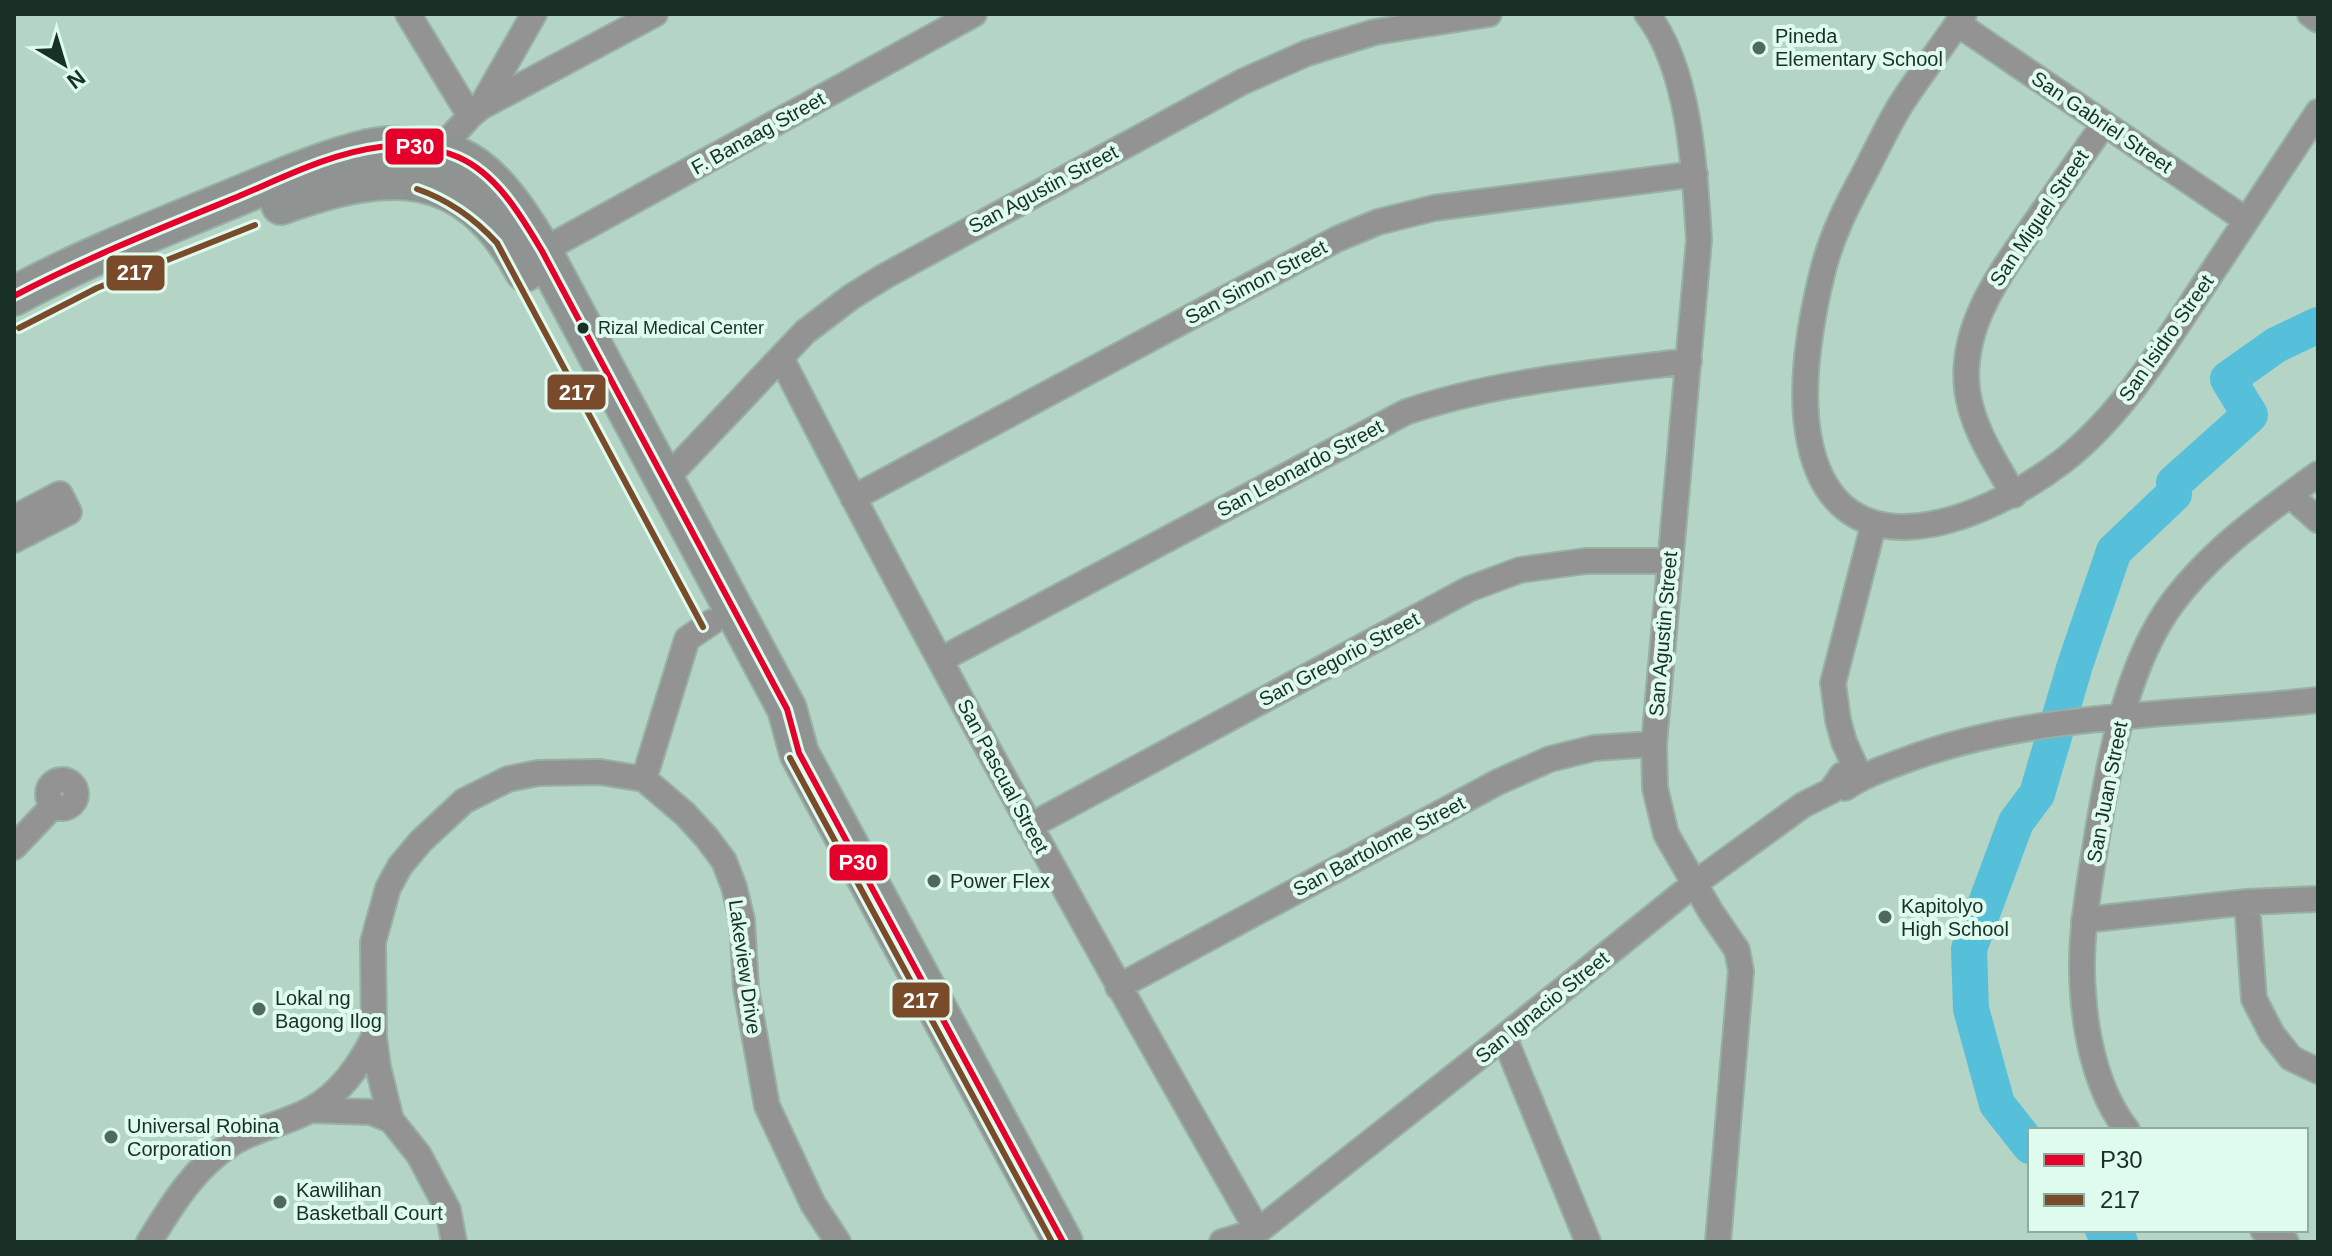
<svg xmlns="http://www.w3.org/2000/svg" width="2332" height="1256" font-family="Arial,sans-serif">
	<rect width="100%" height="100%" fill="#b4d4c6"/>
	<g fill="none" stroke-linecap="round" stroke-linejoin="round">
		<!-- river -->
		<path stroke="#56bfda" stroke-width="36" d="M 2030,1146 L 1997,1104 L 1971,1009 L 1969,949 L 2016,822 L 2037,794 L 2075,665 L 2114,551 L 2174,494 L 2174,483 L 2250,415 L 2228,379 L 2276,345 L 2318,325
			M 2103,1230 L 2120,1242"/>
		<defs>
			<path id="minor" d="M 408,14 L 470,116
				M 1647,14 C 1690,69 1695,172 1699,240 L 1654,744 L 1655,788 L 1666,834 L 1711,912 L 1737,950 L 1741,971 L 1718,1242
				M 1964,14 C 1944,44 1921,73 1901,104 C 1887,127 1876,151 1864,174 C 1847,205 1832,235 1823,270 C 1811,318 1800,383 1808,433 C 1832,583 1982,523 2063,461 C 2122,415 2162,348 2203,286 C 2241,228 2280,170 2318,112
				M 2310,14 L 2318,20
				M 1958,24 L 2246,220
				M 482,105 L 534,14
				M 431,159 L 470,116 L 481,107 L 655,14
				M 542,251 L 974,14
				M 781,358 C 932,653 1093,943 1258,1231
				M 664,481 L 805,332 L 851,297 L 885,276 L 1242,82 L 1307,53 L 1375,32 L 1489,14
				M 2014,495 C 1995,461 1972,429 1967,389 C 1960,323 2003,270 2038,219 C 2060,187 2082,155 2104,124
				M 2290,495 L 2318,520
				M 853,498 L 1200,312 L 1337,239 L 1378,222 L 1434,208 L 1695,174
				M 14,518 L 60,494 L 69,512 L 14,540
				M 940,660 L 1406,412 C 1498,381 1593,373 1689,361
				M 1860,777 L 1844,742 L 1838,720 L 1833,683 L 1874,523
				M 644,779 L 687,639 L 712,622
				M48 794a14 14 0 1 1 28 0a14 14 0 1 1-28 0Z
				M 1845,788 C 1864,775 1884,768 1906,760 C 2036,711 2181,716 2318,700
				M 1030,826 L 1469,589 L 1520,570 L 1586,561 L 1669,561
				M 14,847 L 54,805
				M 2247,902 L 2254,999 L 2272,1034 L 2291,1058 L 2318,1071
				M 2084,920 L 2247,902 L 2318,899
				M 1118,987 L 1498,782 L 1550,759 L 1594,748 L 1654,744
				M 1504,1037 L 1588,1242
				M 311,1110 L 371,1112 L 391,1120 L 419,1155 L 448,1210 L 454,1242
				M 391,1120 L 378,1067 L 374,1037 L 373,942 L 388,888 L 400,866 L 421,841 L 464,801 L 508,779 L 538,773 L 600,772 L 644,779 L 685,814 L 707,838 L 724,861 L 734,887 L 742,920 L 746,988 L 767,1106 L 813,1204 L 838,1242
				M 2127,1130 C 2098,1093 2086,1039 2083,993 C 2079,945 2087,897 2095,849 C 2107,773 2123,677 2166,612 C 2205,555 2263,514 2318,474
				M 2263,1230 L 2286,1242
				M 149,1242 C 172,1205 193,1169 231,1144 C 255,1128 285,1124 310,1110 C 340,1094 359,1066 374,1037
				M 1222,1242 L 1258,1231 L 1504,1037 L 1694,884 L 1803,805 L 1831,791 L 1842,775 L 1856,779"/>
			<path id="primary" d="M 281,205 C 388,167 464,160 525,272
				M 14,296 C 78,261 146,234 214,206 C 264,186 315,162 368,149 C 397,142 430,147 458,157 C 494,172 523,219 542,251 L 787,709 L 799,753 L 1063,1242"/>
		</defs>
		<!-- minor casing -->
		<use href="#minor" stroke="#97b1a5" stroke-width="28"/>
		<!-- primary casing -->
		<use href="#primary" stroke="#97b1a5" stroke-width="42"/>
		<!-- minor -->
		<use href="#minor" stroke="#949394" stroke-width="24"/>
		<!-- primary -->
		<use href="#primary" stroke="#8f9493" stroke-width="38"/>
		<defs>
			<path id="bus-1" d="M 14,296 C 86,258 161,228 237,197 C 282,178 331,153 380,147 C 405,144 435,147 458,157 C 497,174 521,216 542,251 L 787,709 L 799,753 L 1063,1242"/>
			<path id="bus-2" d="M 417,189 C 449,200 474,218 497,243 L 703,627
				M 19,328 L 97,288 L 255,225
				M 790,758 L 1052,1242"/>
		</defs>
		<!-- bus-1 casing -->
		<use href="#bus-1" stroke="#defbee" stroke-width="12"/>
		<!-- bus-2 casing -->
		<use href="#bus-2" stroke="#defbee" stroke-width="12"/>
		<!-- bus-1 -->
		<use href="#bus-1" stroke="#e4002b" stroke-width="6"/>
		<!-- bus-2 -->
		<use href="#bus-2" stroke="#7a4b2a" stroke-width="6"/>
	</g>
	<!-- markers -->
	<g fill="#4f695e" stroke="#defbee" stroke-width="3">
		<circle cx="1759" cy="48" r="8"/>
		<circle cx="934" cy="881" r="8"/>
		<circle cx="1885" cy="917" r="8"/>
		<circle cx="259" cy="1009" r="8"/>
		<circle cx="111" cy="1137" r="8"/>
		<circle cx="280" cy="1202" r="8"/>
	</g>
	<circle fill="#183026" stroke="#defbee" stroke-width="3" cx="583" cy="328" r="7"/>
	<g text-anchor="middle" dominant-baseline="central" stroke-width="8" stroke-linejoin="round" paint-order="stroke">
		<!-- bus labels -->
		<g font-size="18" fill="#183026" stroke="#defbee" text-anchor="start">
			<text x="598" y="328">Rizal Medical Center</text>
		</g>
		<!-- poi labels -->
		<g font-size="20" fill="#183026" stroke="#defbee" text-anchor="start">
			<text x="1775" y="36">Pineda<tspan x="1775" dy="23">Elementary School</tspan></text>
			<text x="950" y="881">Power Flex</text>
			<text x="1901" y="906">Kapitolyo<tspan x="1901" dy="23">High School</tspan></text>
			<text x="275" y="998">Lokal ng<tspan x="275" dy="23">Bagong Ilog</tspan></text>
			<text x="127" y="1126">Universal Robina<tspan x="127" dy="23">Corporation</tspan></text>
			<text x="296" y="1190">Kawilihan<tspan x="296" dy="23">Basketball Court</tspan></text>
		</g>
		<!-- street labels -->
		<g font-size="20" fill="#183026" stroke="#defbee">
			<text transform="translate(2102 122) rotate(34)">San Gabriel Street</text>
			<text transform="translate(758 133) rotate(-29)">F. Banaag Street</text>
			<text transform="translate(1043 189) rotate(-28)">San Agustin Street</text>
			<text transform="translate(2039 218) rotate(-56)">San Miguel Street</text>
			<text transform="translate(1256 282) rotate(-28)">San Simon Street</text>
			<text transform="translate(2166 338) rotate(-55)">San Isidro Street</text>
			<text transform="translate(1300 468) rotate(-28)">San Leonardo Street</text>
			<text transform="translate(1663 634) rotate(-85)">San Agustin Street</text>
			<text transform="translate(1339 659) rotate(-28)">San Gregorio Street</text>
			<text transform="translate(1003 776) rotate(62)">San Pascual Street</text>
			<text transform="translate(2107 792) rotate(-79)">San Juan Street</text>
			<text transform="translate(1379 846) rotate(-28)">San Bartolome Street</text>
			<text transform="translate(745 967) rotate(82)">Lakeview Drive</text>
			<text transform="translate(1542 1007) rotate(-39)">San Ignacio Street</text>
		</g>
	</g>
	<g stroke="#defbee" stroke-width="3">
		<rect x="384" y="127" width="61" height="39" rx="8" fill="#e4002b"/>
		<rect x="105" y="254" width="61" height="38" rx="8" fill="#7a4b2a"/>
		<rect x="546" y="373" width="61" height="38" rx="8" fill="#7a4b2a"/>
		<rect x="828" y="843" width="61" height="39" rx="8" fill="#e4002b"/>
		<rect x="891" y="981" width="60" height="38" rx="8" fill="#7a4b2a"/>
	</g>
	<g font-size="22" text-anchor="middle" font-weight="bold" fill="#fff">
		<text x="415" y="154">P30</text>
		<text x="135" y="280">217</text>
		<text x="577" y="400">217</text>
		<text x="858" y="870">P30</text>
		<text x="921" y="1008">217</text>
	</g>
	<!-- border -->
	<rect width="2332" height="1256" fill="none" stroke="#183026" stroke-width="32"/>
	<!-- legend -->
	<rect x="2028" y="1128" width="280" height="104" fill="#defbee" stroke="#8faa9e" stroke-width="2"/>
	<rect x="2044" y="1154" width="40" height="12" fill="#e4002b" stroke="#8faa9e" stroke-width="2"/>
	<text x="2100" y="1168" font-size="24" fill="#183026">P30</text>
	<rect x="2044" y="1194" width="40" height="12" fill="#7a4b2a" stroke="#8faa9e" stroke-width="2"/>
	<text x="2100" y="1208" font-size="24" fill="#183026">217</text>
	<!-- north arrow -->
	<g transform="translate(64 64) rotate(142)" stroke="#defbee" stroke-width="6" paint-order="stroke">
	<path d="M0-6L14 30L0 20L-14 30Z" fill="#183026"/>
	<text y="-12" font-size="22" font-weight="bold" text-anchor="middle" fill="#183026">N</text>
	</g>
</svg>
